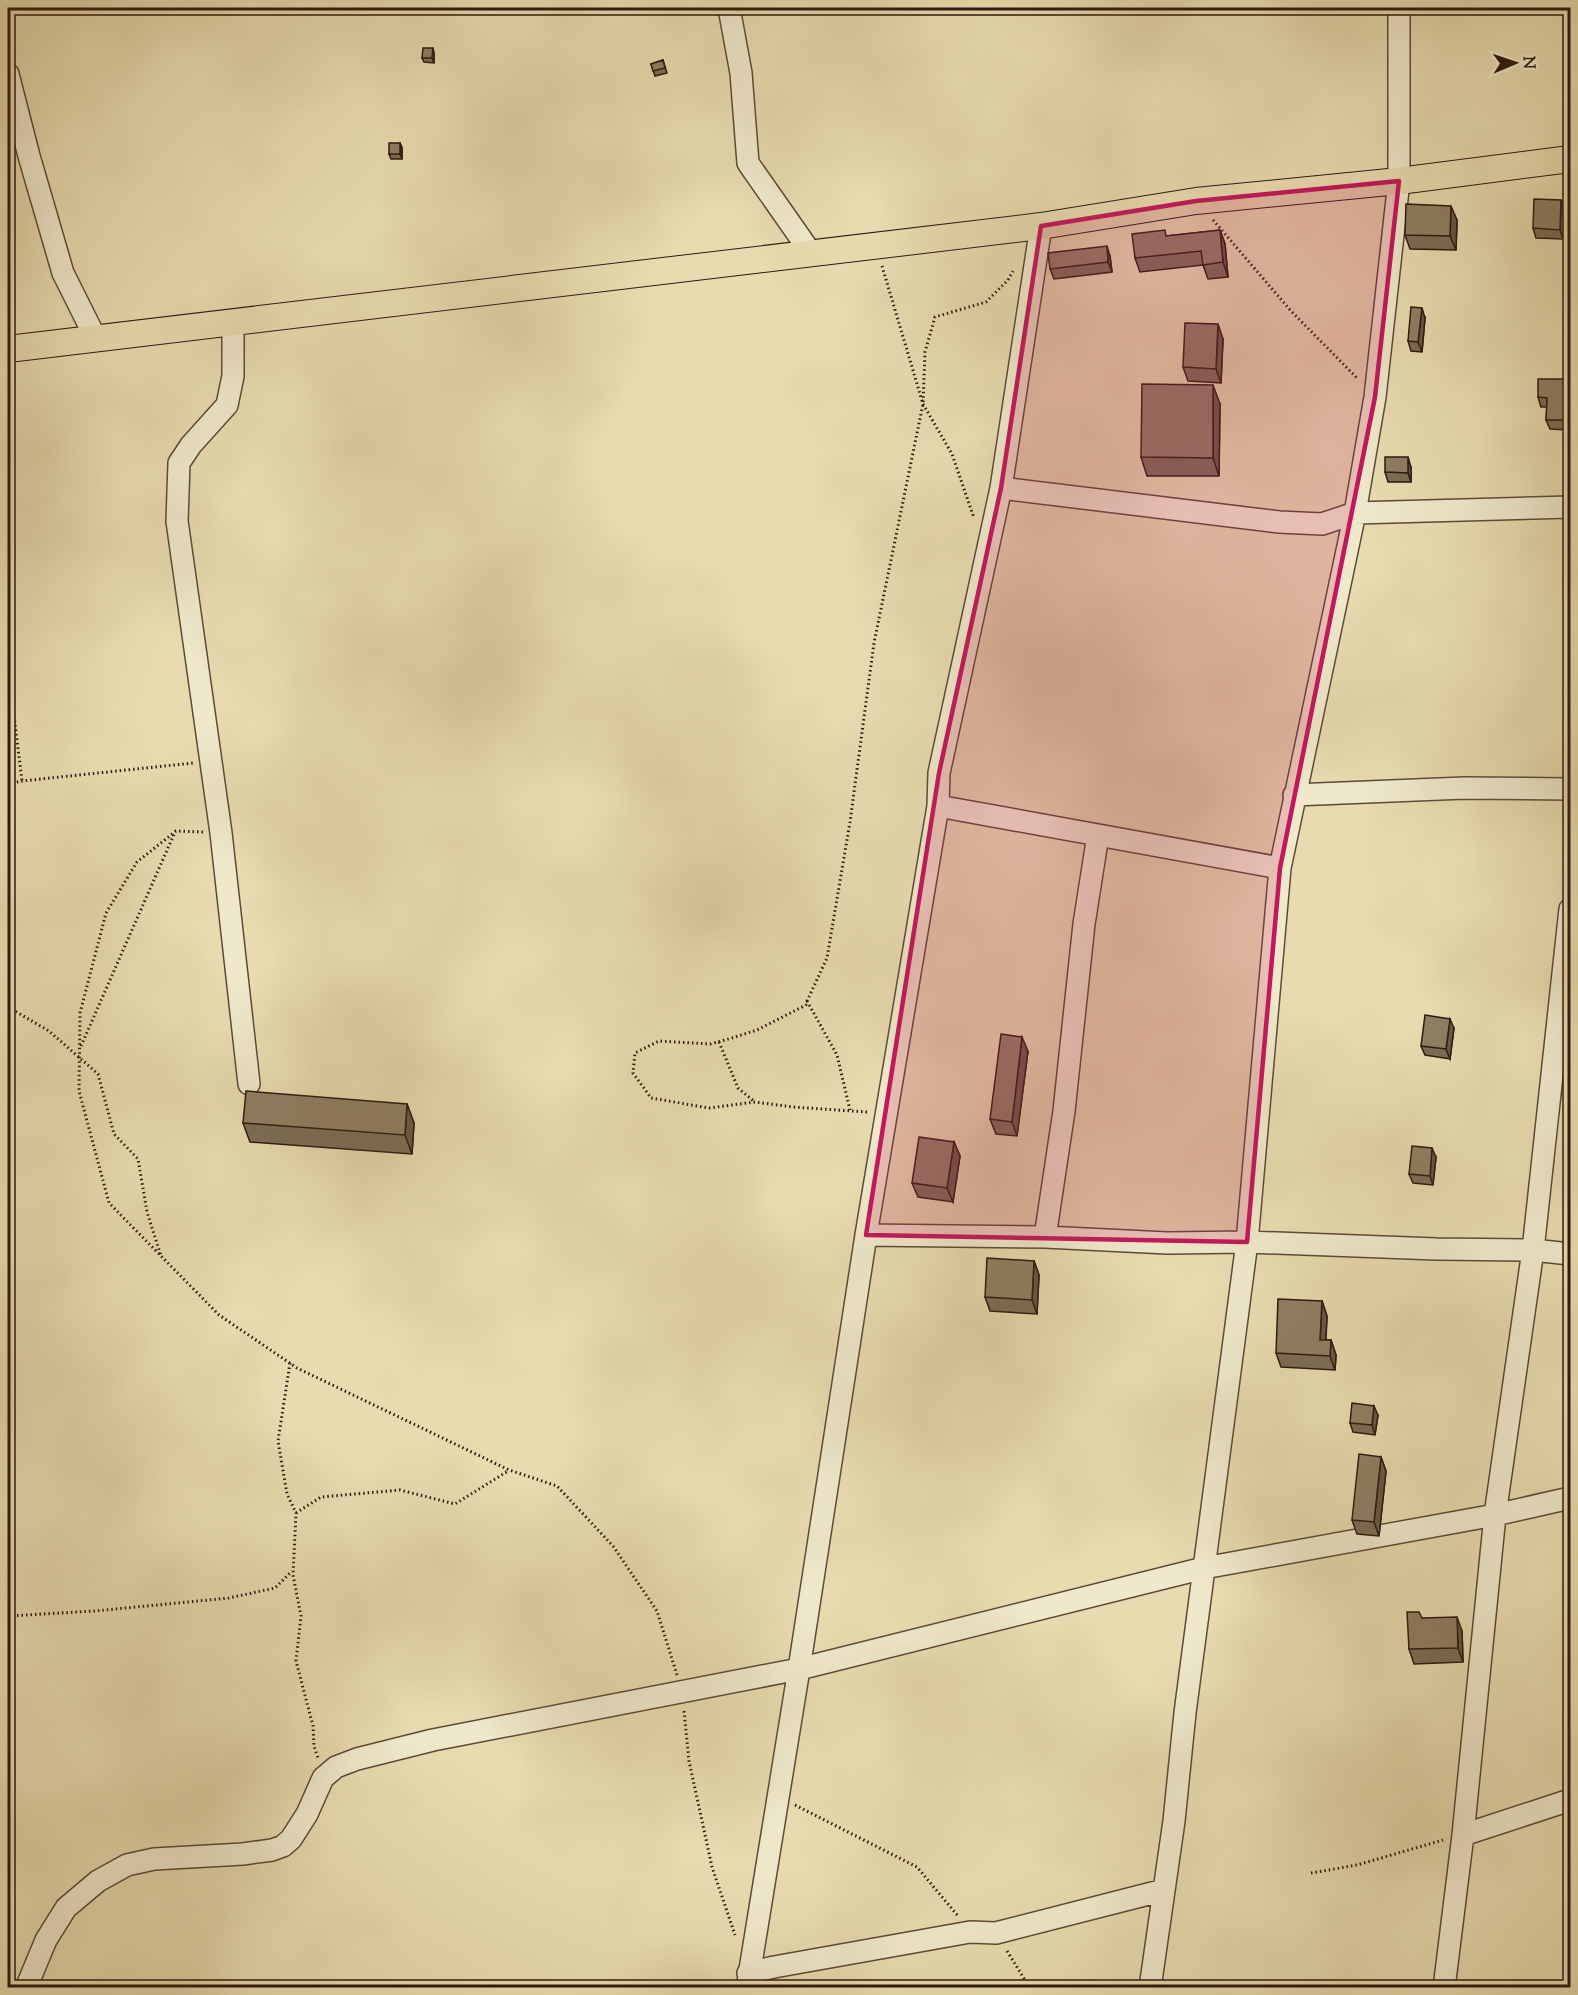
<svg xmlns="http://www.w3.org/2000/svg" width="1578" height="1995" font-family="'Sorts Mill Goudy',serif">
	<rect width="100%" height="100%" fill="#e7dbaf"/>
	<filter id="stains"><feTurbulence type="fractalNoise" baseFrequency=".00333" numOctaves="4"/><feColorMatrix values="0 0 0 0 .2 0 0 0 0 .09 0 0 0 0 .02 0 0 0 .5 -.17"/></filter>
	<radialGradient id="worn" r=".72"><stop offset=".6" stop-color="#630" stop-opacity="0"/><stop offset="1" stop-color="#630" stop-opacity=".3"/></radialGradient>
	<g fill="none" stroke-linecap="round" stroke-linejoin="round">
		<defs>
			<path id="minor" d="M 729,8 L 741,73 L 748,163 L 811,253
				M 8,74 L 29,156 L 63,273 L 96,339
				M 233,324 L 233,376 L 227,405 L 191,445 L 179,463 L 177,521 L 221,833 L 249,1084
				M 1001,488 L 1279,522 L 1322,524 L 1355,513 L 1570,507
				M 1294,795 L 1464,788 L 1570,789
				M 938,806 L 1280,868
				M 866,1235 L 1045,1237 L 1167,1243 L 1247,1242 L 1436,1249 L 1533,1250 L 1570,1254
				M 1045,1237 L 1064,1111 L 1084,924 L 1098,835
				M 1463,1835 L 1570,1800
				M 748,1973 L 774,1967 L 970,1932 L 996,1933 L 1164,1890
				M 26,1988 L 46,1940 L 66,1908 L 98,1881 L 127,1865 L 154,1859 L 243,1854 L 272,1850 L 283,1846 L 291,1839 L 307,1814 L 323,1778 L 336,1767 L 357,1759 L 433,1740 L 799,1669 L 1204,1568 L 1495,1515 L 1570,1498
				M 747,1988 L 799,1669 L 866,1235 L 938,806 L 939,773 L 1001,488 L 1041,226
				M 1150,1988 L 1174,1821 L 1185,1713 L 1247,1242 L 1280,868 L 1355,513 L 1375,397 L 1399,181 L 1399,8
				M 1444,1988 L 1463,1835 L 1495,1515 L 1533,1250 L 1570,909"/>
			<path id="major" d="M 8,349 L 1041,226 L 1196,201 L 1399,181 L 1570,159"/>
		</defs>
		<!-- minor casing -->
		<use href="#minor" stroke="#5d4a38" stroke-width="24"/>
		<!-- major casing -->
		<use href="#major" stroke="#2f1910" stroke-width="28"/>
		<!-- path -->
		<path stroke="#2f1910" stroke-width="3" stroke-dasharray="1.5 3" stroke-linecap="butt" d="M 1213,220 L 1291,311 L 1358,379
			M 882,266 L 923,404 L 952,454 L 974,518
			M 8,667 L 22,781
			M 8,784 L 22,781 L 193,763
			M 203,832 L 176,831 L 137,862 L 106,913 L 80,1013 L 79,1091 L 109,1203 L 219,1315 L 297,1368 L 509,1470 L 557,1486 L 613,1546 L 657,1611 L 677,1675
			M 807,1001 L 837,1055 L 850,1110
			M 8,1007 L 49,1031 L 98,1074 L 114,1134 L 138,1159 L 147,1212 L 161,1256
			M 719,1042 L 738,1088 L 755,1102
			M 81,1046 L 175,832
			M 867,1112 L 793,1107 L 755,1102 L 709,1108 L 651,1098 L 633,1073 L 635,1053 L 659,1041 L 710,1044 L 732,1038 L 757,1030 L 806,1005 L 807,1001 L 827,958 L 850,822 L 874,643 L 923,404 L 925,352 L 935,317 L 986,302 L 1008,280 L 1013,271
			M 290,1363 L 278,1441 L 287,1494 L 296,1513 L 293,1575 L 301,1616 L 296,1661 L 313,1726 L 314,1746 L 318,1758
			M 296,1513 L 321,1497 L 400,1490 L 455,1504 L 508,1471
			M 8,1616 L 95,1611 L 229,1598 L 275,1588 L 292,1571
			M 684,1711 L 689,1761 L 712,1867 L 735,1935
			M 795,1805 L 917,1867 L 958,1916
			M 1311,1873 L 1357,1865 L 1443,1840
			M 1007,1951 L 1030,1988
			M 1545,1988 L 1567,1988"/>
		<!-- minor -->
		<use href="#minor" stroke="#efe8cb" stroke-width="21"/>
		<!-- major -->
		<use href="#major" stroke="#e7dbaf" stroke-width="26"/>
	</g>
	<!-- wall -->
	<path fill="#7b6c55" stroke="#2f1910" stroke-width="1.5" d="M 434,53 L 434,63 L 424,62 L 422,58 Z
		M 663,60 L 667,73 L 655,76 L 651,64 Z
		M 400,143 L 402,148 L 402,159 L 391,159 L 389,154 Z
		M 1565,209 L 1563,239 L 1536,238 L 1533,228 Z
		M 1457,220 L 1456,250 L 1410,249 L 1405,235 Z
		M 1220,230 L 1225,244 L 1228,277 L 1208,279 L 1203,265 L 1140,272 L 1135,258 L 1167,236 Z
		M 1110,256 L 1112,272 L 1054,279 L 1050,269 Z
		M 1425,318 L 1422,352 L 1411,351 L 1408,341 Z
		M 1223,339 L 1221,383 L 1188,381 L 1183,367 Z
		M 1565,379 L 1568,389 L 1567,430 L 1550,429 L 1546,420 L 1547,407 L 1541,407 L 1538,397 Z
		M 1220,404 L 1219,476 L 1147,476 L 1141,457 Z
		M 1411,467 L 1411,482 L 1388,482 L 1385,472 Z
		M 1454,1028 L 1450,1059 L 1425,1055 L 1421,1046 Z
		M 1028,1051 L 1017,1136 L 996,1134 L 990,1119 Z
		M 407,1104 L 414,1123 L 412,1154 L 250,1142 L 243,1123 Z
		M 954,1142 L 960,1156 L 953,1202 L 918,1197 L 912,1183 Z
		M 1436,1157 L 1433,1185 L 1413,1183 L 1409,1174 Z
		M 1034,1261 L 1039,1275 L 1037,1314 L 990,1311 L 985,1297 Z
		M 1322,1301 L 1327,1316 L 1326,1340 L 1331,1340 L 1336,1355 L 1335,1370 L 1281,1367 L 1276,1353 Z
		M 1378,1415 L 1375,1435 L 1353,1432 L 1350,1423 Z
		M 1381,1457 L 1386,1471 L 1379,1536 L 1357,1534 L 1352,1520 Z
		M 1422,1618 L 1462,1631 L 1463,1662 L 1414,1664 L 1409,1649 Z"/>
	<!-- shaded-wall -->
	<path fill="#645845" stroke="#2f1910" stroke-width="1.5" d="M 433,48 L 434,53 L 434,63 L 432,58 Z
		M 400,143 L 402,148 L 402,159 L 400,154 Z
		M 1561,200 L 1565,209 L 1563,239 L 1560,230 Z
		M 1451,206 L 1457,220 L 1456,250 L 1450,236 Z
		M 1220,230 L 1225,244 L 1228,277 L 1223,262 Z
		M 1107,246 L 1110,256 L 1112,272 L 1108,262 Z
		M 1422,308 L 1425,318 L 1422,352 L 1418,342 Z
		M 1218,324 L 1223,339 L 1221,383 L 1216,369 Z
		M 1565,379 L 1568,389 L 1567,430 L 1564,420 Z
		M 1213,385 L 1220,404 L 1219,476 L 1213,458 Z
		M 1408,457 L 1411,467 L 1411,482 L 1408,473 Z
		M 1450,1019 L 1454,1028 L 1450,1059 L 1446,1049 Z
		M 1022,1037 L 1028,1051 L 1017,1136 L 1012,1122 Z
		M 407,1104 L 414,1123 L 412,1154 L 405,1135 Z
		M 954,1142 L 960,1156 L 953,1202 L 947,1188 Z
		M 1432,1148 L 1436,1157 L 1433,1185 L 1430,1176 Z
		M 1034,1261 L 1039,1275 L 1037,1314 L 1032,1300 Z
		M 1322,1301 L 1327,1316 L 1325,1354 L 1320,1340 Z
		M 1331,1340 L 1336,1355 L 1335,1370 L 1330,1356 Z
		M 1374,1406 L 1378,1415 L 1375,1435 L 1372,1425 Z
		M 1381,1457 L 1386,1471 L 1379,1536 L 1374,1522 Z
		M 1457,1617 L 1462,1631 L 1463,1662 L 1458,1648 Z"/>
	<!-- building -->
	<path fill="#8f7e63" stroke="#2f1910" stroke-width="1.5" d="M 423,48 L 433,48 L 432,58 L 422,58 Z
		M 663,60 L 665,68 L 653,71 L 651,64 Z
		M 389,143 L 400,143 L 400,154 L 389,154 Z
		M 1534,199 L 1561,200 L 1560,230 L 1533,228 Z
		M 1406,204 L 1451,206 L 1450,236 L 1405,235 Z
		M 1165,230 L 1166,236 L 1220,230 L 1223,262 L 1203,265 L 1201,251 L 1135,258 L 1132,234 Z
		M 1107,246 L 1108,262 L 1050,269 L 1048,253 Z
		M 1411,307 L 1422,308 L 1418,342 L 1408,341 Z
		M 1185,323 L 1218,324 L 1216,369 L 1183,367 Z
		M 1538,379 L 1565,379 L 1564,420 L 1546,420 L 1547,398 L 1538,397 Z
		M 1142,384 L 1213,385 L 1213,458 L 1141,457 Z
		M 1385,457 L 1408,457 L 1408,473 L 1385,472 Z
		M 1425,1015 L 1450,1019 L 1446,1049 L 1421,1046 Z
		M 1001,1034 L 1022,1037 L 1012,1122 L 990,1119 Z
		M 246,1091 L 407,1104 L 405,1135 L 243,1123 Z
		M 919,1137 L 954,1142 L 947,1188 L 912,1183 Z
		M 1412,1146 L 1432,1148 L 1430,1176 L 1409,1174 Z
		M 987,1258 L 1034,1261 L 1032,1300 L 985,1297 Z
		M 1278,1299 L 1322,1301 L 1320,1340 L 1331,1340 L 1330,1356 L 1276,1353 Z
		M 1352,1403 L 1374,1406 L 1372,1425 L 1350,1423 Z
		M 1359,1454 L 1381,1457 L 1374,1522 L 1352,1520 Z
		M 1407,1612 L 1419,1612 L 1422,1618 L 1457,1617 L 1458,1648 L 1409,1649 Z
		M 1570,1840 L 1570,1881 L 1565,1841 Z"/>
	<!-- marked area -->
	<path fill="#c2185b" fill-opacity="0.2" stroke="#c2185b" stroke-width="4.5" stroke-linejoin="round" d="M 1399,181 L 1375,397 L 1280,868 L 1247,1242 L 866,1235 L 939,773 L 1001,488 L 1041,226 L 1196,201 Z"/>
	<!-- margin -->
	<rect width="1578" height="1995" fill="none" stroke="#e7dbaf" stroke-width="30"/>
	<rect x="9" y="9" width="1560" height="1977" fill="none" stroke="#2f1910" stroke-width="3"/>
	<rect x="15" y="15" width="1548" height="1965" fill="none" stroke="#2f1910" stroke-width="1.5"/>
	<!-- north arrow -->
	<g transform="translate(1515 63) rotate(88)" stroke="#efe8cb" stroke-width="4.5" paint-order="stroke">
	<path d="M0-4.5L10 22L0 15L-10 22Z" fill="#2f1910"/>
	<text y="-9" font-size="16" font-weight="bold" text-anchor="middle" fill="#2f1910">N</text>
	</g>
	<rect width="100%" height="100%" filter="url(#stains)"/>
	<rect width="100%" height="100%" fill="url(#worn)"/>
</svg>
